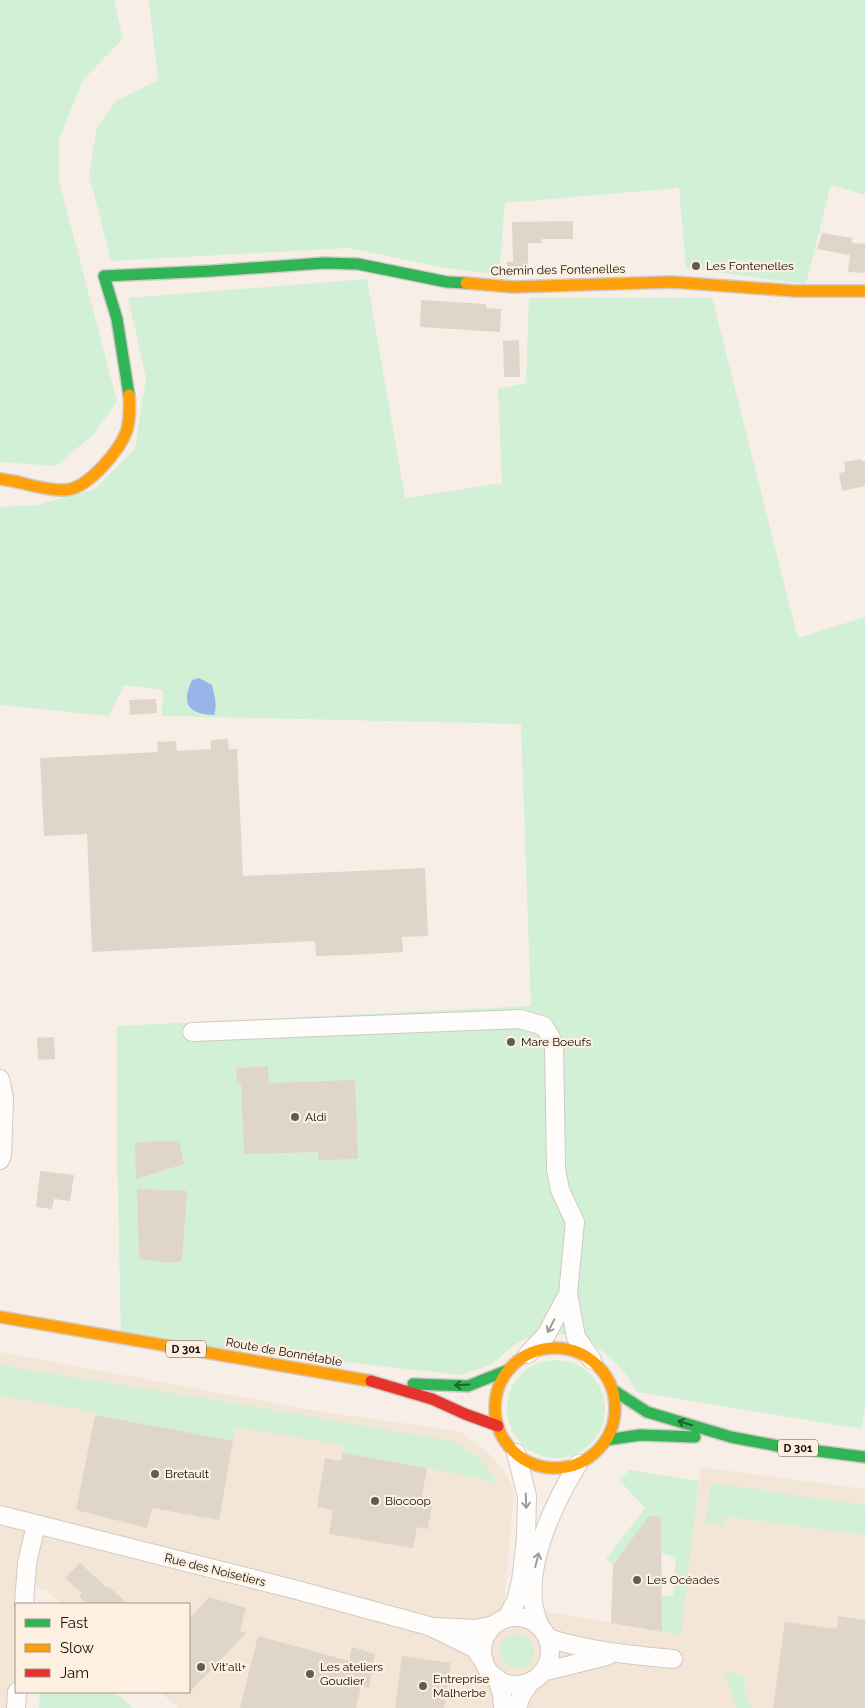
<svg xmlns="http://www.w3.org/2000/svg" width="865" height="1708" font-family="Raleway,sans-serif">
	<rect width="100%" height="100%" fill="#f7efe7"/>
	<!-- built -->
	<path fill="#f3e6d7" d="M 0,1352 L 317,1411 L 459,1431 L 485,1449 L 508,1476 L 512,1486 L 514,1494 L 504,1604 L 680,1635 L 701,1467 L 865,1489 L 865,1708 L 178,1708 L 160,1692 L 189,1692 L 189,1604 L 62,1604 L 46,1590 L 26,1585 L 16,1604 L 16,1708 L 0,1708 Z"/>
	<!-- green -->
	<path fill="#d2f0d5" d="M 0,0 L 114,0 L 123,39 L 83,80 L 59,139 L 59,181 L 117,401 L 94,434 L 56,466 L 0,462 Z
		M 149,0 L 865,0 L 865,195 L 831,185 L 806,284 L 686,268 L 679,188 L 505,203 L 499,275 L 440,267 L 349,248 L 111,261 L 89,175 L 97,127 L 116,101 L 158,80 Z
		M 367,279 L 405,498 L 502,483 L 498,389 L 526,383 L 529,298 L 712,298 L 798,638 L 865,617 L 865,1405 L 862,1429 L 637,1392 C 615,1351 570,1320 523,1340 C 512,1345 505,1353 496,1361 C 487,1368 471,1371 461,1375 L 121,1337 L 117,1148 L 117,1026 L 531,1006 L 521,724 L 162,716 L 163,690 L 124,685 L 109,716 L 0,705 L 0,507 L 38,505 L 95,489 L 135,449 L 146,378 L 128,298 Z
		M507 1409a49 49 0 1 1 98 0a49 49 0 1 1-98 0Z
		M 0,1365 L 292,1413 L 456,1442 L 479,1458 L 498,1482 L 427,1468 L 343,1453 L 344,1445 L 235,1427 L 233,1441 L 95,1415 L 96,1412 L 0,1396 Z
		M 630,1470 L 699,1481 L 681,1635 L 662,1632 L 662,1595 L 673,1596 L 676,1557 L 661,1553 L 613,1565 L 606,1559 L 645,1508 L 619,1480 Z
		M 711,1483 L 865,1505 L 865,1535 L 724,1516 L 723,1525 L 705,1523 Z
		M500 1651a17 17 0 1 1 34 0a17 17 0 1 1-34 0Z
		M 725,1671 L 745,1676 L 744,1689 L 752,1708 L 736,1708 Z
		M 40,1692 L 115,1692 L 133,1708 L 39,1708 Z"/>
	<!-- water -->
	<path fill="#98b4e8" d="M 199,678 L 212,685 C 214,694 218,706 214,715 C 188,714 181,704 192,680 Z"/>
	<!-- building -->
	<path fill="#e0d5c9" d="M 573,221 L 573,239 L 542,239 L 542,243 L 528,243 L 528,272 L 507,272 L 507,262 L 513,262 L 512,222 Z
		M 822,233 L 853,238 L 852,243 L 865,244 L 865,273 L 848,272 L 850,255 L 817,249 Z
		M 421,300 L 486,304 L 486,308 L 501,309 L 500,332 L 420,327 Z
		M 519,340 L 520,377 L 504,377 L 503,341 Z
		M 861,459 L 861,461 L 865,461 L 865,486 L 842,491 L 839,473 L 845,472 L 844,462 Z
		M 156,699 L 157,713 L 130,715 L 129,700 Z
		M 228,739 L 229,749 L 237,749 L 243,876 L 425,868 L 428,936 L 402,937 L 403,952 L 350,955 L 316,956 L 315,941 L 92,952 L 87,834 L 44,836 L 40,758 L 158,752 L 157,742 L 176,741 L 177,751 L 211,749 L 211,740 Z
		M 54,1037 L 55,1059 L 38,1060 L 37,1038 Z
		M 268,1066 L 269,1083 L 355,1080 L 358,1159 L 318,1160 L 318,1152 L 244,1154 L 241,1083 L 237,1083 L 236,1068 Z
		M 179,1141 L 184,1164 L 136,1179 L 135,1142 Z
		M 40,1171 L 74,1175 L 70,1201 L 54,1199 L 52,1209 L 36,1207 Z
		M 137,1189 L 187,1191 L 182,1261 L 170,1263 L 139,1259 Z
		M 95,1415 L 233,1441 L 219,1520 L 152,1508 L 147,1528 L 76,1510 Z
		M 343,1453 L 427,1468 L 422,1496 L 433,1498 L 428,1529 L 417,1527 L 413,1548 L 329,1534 L 333,1510 L 317,1507 L 325,1458 L 341,1461 Z
		M 649,1516 L 661,1517 L 662,1632 L 611,1623 L 613,1565 Z
		M 80,1563 L 107,1588 L 108,1586 L 128,1604 L 87,1604 L 79,1597 L 82,1593 L 65,1578 Z
		M 209,1597 L 246,1608 L 240,1631 L 246,1633 L 189,1693 L 189,1619 Z
		M 838,1616 L 865,1620 L 865,1708 L 773,1708 L 785,1622 L 837,1629 Z
		M 258,1636 L 349,1661 L 352,1647 L 375,1654 L 369,1688 L 361,1686 L 356,1708 L 240,1708 Z
		M 402,1656 L 451,1663 L 444,1708 L 395,1708 Z"/>
	<g fill="none" stroke-linecap="round" stroke-linejoin="round">
		<defs>
			<path id="street" d="M 192,1032 L 520,1019 L 544,1026 L 554,1043 L 556,1169 L 560,1190 L 575,1222 L 568,1294 L 576,1337 L 592,1360
				M 0,1079 L 4,1098 L 2,1155 L 0,1160
				M 528,1354 L 546,1335 L 568,1294
				M 0,1515 L 297,1590 L 429,1626 L 474,1648 L 484,1661
				M 24,1604 L 27,1563 L 36,1525
				M482 1651a34 34 0 1 1 68 0a34 34 0 1 1-68 0Z
				M 507,1618 L 516,1601 L 521,1581 L 526,1539 L 527,1496 L 516,1453
				M 539,1625 C 537,1618 534,1610 533,1603 C 528,1558 555,1501 578,1464
				M 437,1627 L 477,1629 L 494,1625
				M 548,1638 C 589,1651 630,1655 673,1659
				M 542,1672 L 607,1656
				M 497,1678 L 502,1694 L 503,1708
				M 16,1708 L 17,1692
				M 517,1708 L 521,1696 L 531,1681"/>
			<path id="fast" d="M 129,395 L 117,319 L 104,276 L 211,271 L 324,263 L 358,264 L 447,282 L 466,283
				M 413,1384 L 468,1386 L 508,1370
				M 613,1390 L 647,1412 L 731,1437 L 778,1446 L 865,1457
				M 606,1440 L 640,1435 L 695,1437"/>
			<path id="slow" d="M 466,283 L 513,287 L 672,282 L 795,291 L 865,291
				M 0,479 C 21,481 43,491 65,490 C 88,489 120,450 127,430 C 130,418 130,407 129,395
				M 0,1317 L 371,1381
				M495 1408a60 60 0 1 1 120 0a60 60 0 1 1-120 0Z"/>
			<path id="jam" d="M 371,1381 L 432,1399 L 465,1414 L 498,1426"/>
		</defs>
		<!-- street casing -->
		<use href="#street" stroke="#d0cac3" stroke-width="20"/>
		<!-- fast casing -->
		<use href="#fast" stroke="#d0cac3" stroke-width="14"/>
		<!-- slow casing -->
		<use href="#slow" stroke="#d0cac3" stroke-width="14"/>
		<!-- jam casing -->
		<use href="#jam" stroke="#d0cac3" stroke-width="14"/>
		<!-- street -->
		<use href="#street" stroke="#fefdfb" stroke-width="18"/>
		<!-- fast -->
		<use href="#fast" stroke="#30b455" stroke-width="11"/>
		<!-- slow -->
		<use href="#slow" stroke="#ff9f0a" stroke-width="11"/>
		<!-- jam -->
		<use href="#jam" stroke="#e5322d" stroke-width="11"/>
	</g>
	<!-- one-way arrows -->
	<defs><path id="oneway-shaft" d="M-6 0H5M1.5-3L5.5 0L1.5 3" fill="none" stroke-width="1.6" stroke-linecap="round" stroke-linejoin="round" transform="scale(1.25)"/></defs>
	<g stroke="#a09d9a">
		<use href="#oneway-shaft" transform="translate(551 1326) rotate(117)"/>
		<use href="#oneway-shaft" transform="translate(526 1501) rotate(88)"/>
		<use href="#oneway-shaft" transform="translate(537 1560) rotate(-76)"/>
	</g>
	<g stroke="#21602e">
		<use href="#oneway-shaft" transform="translate(462 1385) rotate(177)"/>
		<use href="#oneway-shaft" transform="translate(685 1423) rotate(-163)"/>
	</g>
	<!-- markers -->
	<g fill="#625c56" stroke="#fdf0e1" stroke-width="2">
		<circle cx="696" cy="266" r="5"/>
		<circle cx="511" cy="1042" r="5"/>
		<circle cx="295" cy="1117" r="5"/>
		<circle cx="155" cy="1474" r="5"/>
		<circle cx="375" cy="1501" r="5"/>
		<circle cx="637" cy="1580" r="5"/>
		<circle cx="201" cy="1667" r="5"/>
		<circle cx="310" cy="1674" r="5"/>
		<circle cx="423" cy="1686" r="5"/>
	</g>
	<g text-anchor="middle" dominant-baseline="central" stroke-width="4.5" stroke-linejoin="round" paint-order="stroke">
		<!-- shield labels -->
		<g fill="#fdf0e1" stroke="#585149" stroke-width="1">
			<rect x="166" y="1340.5" width="40" height="17" rx="4"/>
			<rect x="778" y="1439.5" width="40" height="17" rx="4"/>
		</g>
		<g font-size="11" font-weight="bold" fill="#120d08">
			<text x="186" y="1349">D 301</text>
			<text x="798" y="1448">D 301</text>
		</g>
		<!-- poi labels -->
		<g font-size="12" fill="#120d08" stroke="#fdf0e1" text-anchor="start">
			<text x="706" y="266">Les Fontenelles</text>
			<text x="521" y="1042">Mare Boeufs</text>
			<text x="305" y="1117">Aldi</text>
			<text x="165" y="1474">Bretault</text>
			<text x="385" y="1501">Biocoop</text>
			<text x="647" y="1580">Les Océades</text>
			<text x="211" y="1667">Vit'all+</text>
			<text x="320" y="1667">Les ateliers<tspan x="320" dy="14">Goudier</tspan></text>
			<text x="433" y="1679">Entreprise<tspan x="433" dy="14">Malherbe</tspan></text>
		</g>
		<!-- street labels -->
		<g font-size="12" fill="#120d08" stroke="#fdf0e1">
			<text transform="translate(558 270) rotate(-1)">Chemin des Fontenelles</text>
			<text transform="translate(284 1352) rotate(10)">Route de Bonnétable</text>
			<text transform="translate(215 1570) rotate(14)">Rue des Noisetiers</text>
		</g>
	</g>
	<!-- legend -->
	<rect x="15" y="1603" width="175" height="90" fill="#fdf0e1" stroke="#9f958a"/>
	<rect x="25" y="1619" width="25" height="8" fill="#30b455" stroke="#9f958a"/>
	<text x="60" y="1628" font-size="15" fill="#120d08">Fast</text>
	<rect x="25" y="1644" width="25" height="8" fill="#ff9f0a" stroke="#9f958a"/>
	<text x="60" y="1653" font-size="15" fill="#120d08">Slow</text>
	<rect x="25" y="1669" width="25" height="8" fill="#e5322d" stroke="#9f958a"/>
	<text x="60" y="1678" font-size="15" fill="#120d08">Jam</text>
</svg>
